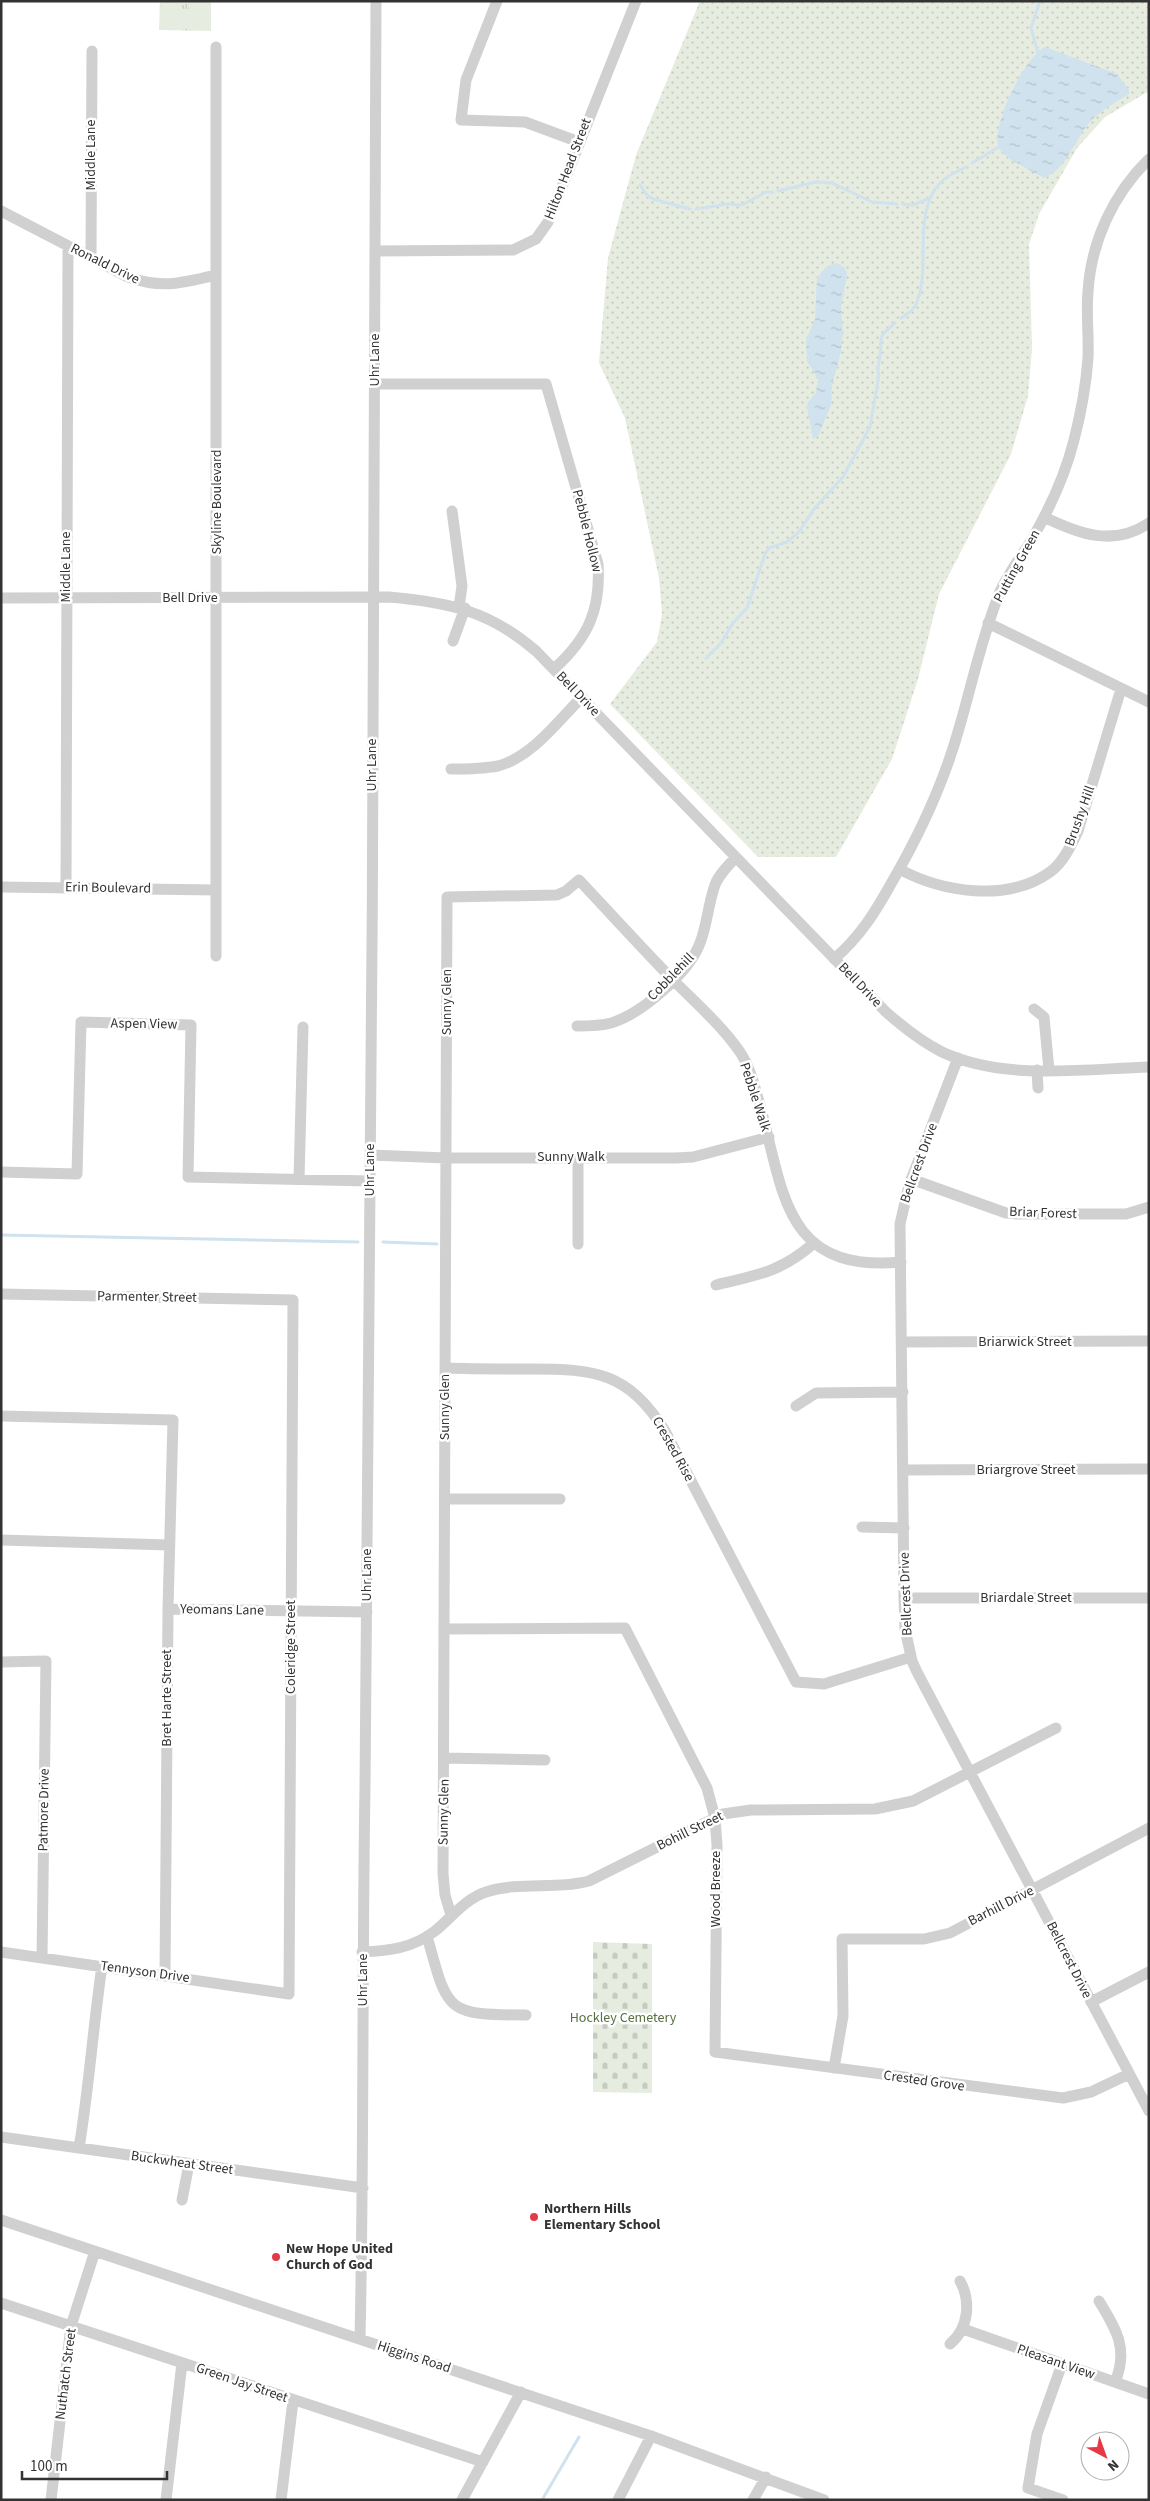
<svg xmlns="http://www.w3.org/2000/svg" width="1150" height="2501" font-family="'Source Sans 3',sans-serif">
	<defs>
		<pattern id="grass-dots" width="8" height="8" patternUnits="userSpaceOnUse" patternTransform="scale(1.25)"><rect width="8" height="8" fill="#e6ecdf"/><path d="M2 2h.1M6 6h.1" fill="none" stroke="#c6cbc0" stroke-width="1.8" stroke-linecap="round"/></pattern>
		<pattern id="cemetery-stones" width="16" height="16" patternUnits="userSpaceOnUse" patternTransform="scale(1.25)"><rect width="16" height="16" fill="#e6ecdf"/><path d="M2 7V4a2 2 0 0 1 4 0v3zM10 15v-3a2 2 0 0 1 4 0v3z" fill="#c6cbc0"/></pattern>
		<pattern id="park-tufts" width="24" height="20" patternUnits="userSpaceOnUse" patternTransform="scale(1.25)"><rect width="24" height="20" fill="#e6ecdf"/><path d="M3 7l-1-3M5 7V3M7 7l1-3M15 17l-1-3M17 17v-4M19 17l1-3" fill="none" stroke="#c6cbc0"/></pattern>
		<pattern id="water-ripples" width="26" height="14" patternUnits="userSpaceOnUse" patternTransform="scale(1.25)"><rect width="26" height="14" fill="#cfe2ee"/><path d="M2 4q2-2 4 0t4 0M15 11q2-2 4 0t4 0" fill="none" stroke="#b2c2cd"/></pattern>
	</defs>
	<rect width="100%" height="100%" fill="#fff"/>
	<!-- grass -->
	<path fill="url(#grass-dots)" d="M 700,1 L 1149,1 L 1149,91 L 1105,117 L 1077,148 L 1039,214 L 1029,244 L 1032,348 L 1028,396 L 1011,454 L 939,594 L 918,679 L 892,759 L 836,857 L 758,857 L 610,704 L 657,642 L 662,614 L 659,578 L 625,418 L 599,363 L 608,258 L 636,155 Z"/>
	<!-- cemetery -->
	<path fill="url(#cemetery-stones)" d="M 593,1942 L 652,1944 L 652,2093 L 593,2092 Z"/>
	<!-- park -->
	<path fill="url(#park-tufts)" d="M 160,1 L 211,1 L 211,31 L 159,30 Z"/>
	<!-- pitch -->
	<path fill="#e6ecdf" d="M 164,1 L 180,1 L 180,22 L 164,22 Z
		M 189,1 L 206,1 L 205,22 L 189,22 Z"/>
	<!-- water -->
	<path fill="url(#water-ripples)" d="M 1045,47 L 1117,74 L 1129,90 L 1129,94 C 1116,102 1101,110 1091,121 C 1075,138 1067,169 1044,178 C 1034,172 1003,158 999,148 C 990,127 1025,56 1045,47 Z
		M 837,263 L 845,268 L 847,274 L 841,308 L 843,332 L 841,352 L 832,385 L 831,405 L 818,436 L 813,439 L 807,407 L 808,402 L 816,393 L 818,379 L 807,361 L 806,340 L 815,319 L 817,278 L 827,266 Z"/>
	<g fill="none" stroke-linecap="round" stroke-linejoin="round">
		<!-- stream -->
		<path stroke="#cfe2ee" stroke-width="3" d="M 1038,53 L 1031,28 L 1040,1
			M 972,163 L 1002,145
			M 640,185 L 647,195 L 653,199 L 690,209
			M 778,191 L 816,182 L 832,183 L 872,202 L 897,204
			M 903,204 L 913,205 L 930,198
			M 696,209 L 727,204 L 742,205 L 766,192 L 772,192
			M 901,318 C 907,314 914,310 917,302 C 931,268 912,213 940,183 C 946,176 958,171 966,167
			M 706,658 L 721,643 L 733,623 L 747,608 L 765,554 L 769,548 L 787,542 L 799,532 L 814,509 L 843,477 L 870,427 L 879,375 C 876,367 880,363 880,355 C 882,333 878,338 895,323
			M 1,1235 L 358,1242
			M 383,1242 L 437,1244
			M 542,2500 L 579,2437"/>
		<!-- minor -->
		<path stroke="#d0d0d0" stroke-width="11" d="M 497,1 L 466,80 L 461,120 L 525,122 L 579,142
			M 216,47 L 216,956
			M 1,211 L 128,277 C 162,289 182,283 216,275
			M 375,251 L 513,250 L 536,239 L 548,222 L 636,1
			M 91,258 L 92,51
			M 375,384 L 546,384 L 598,564 C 601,610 588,638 554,669
			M 452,511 L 462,586 L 459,607
			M 1044,517 C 1079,534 1113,547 1149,523
			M 1,598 L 389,597 C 448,602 490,611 536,651 L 886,1012 C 903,1027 922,1042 942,1052 C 1004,1081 1082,1069 1149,1067
			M 988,623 L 1149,702
			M 453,641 L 465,608
			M 451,769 C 466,769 482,769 498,766 C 532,757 558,721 582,697
			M 899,869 C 942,892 1007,903 1050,872 C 1063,863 1072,844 1078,831 L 1121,689
			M 1,887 L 215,890
			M 66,887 L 68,246
			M 834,959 C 860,937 876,911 892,882 C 921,832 945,780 960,725 C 973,680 982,637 999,594 C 1007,575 1020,558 1031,541 C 1049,510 1065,476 1074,440 C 1081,413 1086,386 1088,358 C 1089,336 1086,314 1088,292 C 1091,242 1113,194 1149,159
			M 1034,1009 L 1044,1017 L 1049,1070
			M 577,1026 C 588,1026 600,1026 611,1023 C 641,1014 689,973 700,943 C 707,925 708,906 714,888 C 717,876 728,866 736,857
			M 958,1058 L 909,1185 L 900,1224 L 904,1598 L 905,1629 L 912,1661 L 917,1672 L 1149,2111
			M 1037,1070 L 1038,1088
			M 370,1155 L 447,1158 L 676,1158 L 693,1157 L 769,1137
			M 1,1172 L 77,1174 L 81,1022 L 191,1025 L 188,1177 L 370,1181
			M 299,1179 L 303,1027
			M 911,1179 L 1006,1213 L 1018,1214 L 1126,1214 L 1149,1207
			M 578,1244 L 578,1157
			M 716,1285 C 758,1275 781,1272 814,1243
			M 1,1294 L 293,1300 L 289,1994 L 1,1952
			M 902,1342 L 1149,1341
			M 446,1368 C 474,1369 502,1369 531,1369 C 595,1369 628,1372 665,1431 L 796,1682 L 824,1684 L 911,1657
			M 796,1406 L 816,1393 L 903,1392
			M 1,1416 L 173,1420 L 168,1609 L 165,1975
			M 904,1470 L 1149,1469
			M 445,1499 L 560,1499
			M 862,1527 L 904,1528
			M 1,1540 L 169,1545
			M 904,1598 L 1149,1598
			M 168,1609 L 367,1612
			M 445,1629 L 625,1628 L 707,1788 L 715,1818 L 717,1845 L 715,2052 L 1063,2098 L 1091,2092 L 1129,2074
			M 1,1662 L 46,1661 L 42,1958
			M 444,1758 L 545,1760
			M 451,1915 L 445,1895 L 443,1874 L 447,897 L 557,895 L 566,891 L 579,880 C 610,913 641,947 673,980 C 696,1003 721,1025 740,1052 C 750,1067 754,1084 759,1102 C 784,1190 782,1273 901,1262
			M 427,1936 C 448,2012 445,2015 526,2015
			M 362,1952 C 389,1951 413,1948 435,1931 C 452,1917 465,1899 486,1892 C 520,1881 556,1890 589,1881 L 723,1814 L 751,1810 L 875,1809 L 913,1801 L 1056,1728
			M 1091,2002 L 1149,1972
			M 834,2068 L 843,2016 L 842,1939 L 924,1939 L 950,1933 L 1149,1828
			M 1,2137 L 363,2188
			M 79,2148 C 89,2088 93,2027 102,1966
			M 182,2200 L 189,2164
			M 1,2220 L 651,2436 L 824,2500
			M 1099,2301 C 1116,2329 1129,2349 1115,2382
			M 1,2303 L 483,2462
			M 963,2329 L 1149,2394
			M 360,2339 C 364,2155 362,1971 365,1787 C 372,1192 374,596 376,1
			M 950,2344 C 969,2328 971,2301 960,2281
			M 1062,2364 L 1037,2434 L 1028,2488 L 1063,2500
			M 51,2500 L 71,2326 L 95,2251
			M 166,2500 L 182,2363
			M 281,2500 L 293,2401
			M 462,2500 L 521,2392
			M 618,2500 L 651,2436
			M 753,2500 L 766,2477"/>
	</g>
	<!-- markers -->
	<g fill="#e63946" stroke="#fff" stroke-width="2">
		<circle cx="534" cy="2217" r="5"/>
		<circle cx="276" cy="2257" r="5"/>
	</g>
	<g text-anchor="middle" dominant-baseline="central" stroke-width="5" stroke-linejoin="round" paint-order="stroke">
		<!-- street labels -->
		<g font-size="14" fill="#333" stroke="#fff">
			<text transform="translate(91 155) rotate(-90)">Middle Lane</text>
			<text transform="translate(568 169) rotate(-69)">Hilton Head Street</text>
			<text transform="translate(105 264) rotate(26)">Ronald Drive</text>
			<text transform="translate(375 360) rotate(-90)">Uhr Lane</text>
			<text transform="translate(217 502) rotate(-90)">Skyline Boulevard</text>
			<text transform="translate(587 531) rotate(76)">Pebble Hollow</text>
			<text transform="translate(1017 566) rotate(-61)">Putting Green</text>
			<text transform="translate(66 567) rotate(-90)">Middle Lane</text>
			<text x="190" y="598">Bell Drive</text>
			<text transform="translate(578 694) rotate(46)">Bell Drive</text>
			<text transform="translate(372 765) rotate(-90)">Uhr Lane</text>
			<text transform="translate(1080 816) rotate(-70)">Brushy Hill</text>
			<text transform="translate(108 888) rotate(1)">Erin Boulevard</text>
			<text transform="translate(671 977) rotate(-46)">Cobblehill</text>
			<text transform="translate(860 985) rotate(46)">Bell Drive</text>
			<text transform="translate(447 1002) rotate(-90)">Sunny Glen</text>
			<text transform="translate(144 1024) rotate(1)">Aspen View</text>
			<text transform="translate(755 1097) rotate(72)">Pebble Walk</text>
			<text x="571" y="1157">Sunny Walk</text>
			<text transform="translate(919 1163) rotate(-70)">Bellcrest Drive</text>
			<text transform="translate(370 1170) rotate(-90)">Uhr Lane</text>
			<text transform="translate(1043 1213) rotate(2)">Briar Forest</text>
			<text transform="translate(147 1297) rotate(1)">Parmenter Street</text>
			<text x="1025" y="1342">Briarwick Street</text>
			<text transform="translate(445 1407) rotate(-90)">Sunny Glen</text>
			<text transform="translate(673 1449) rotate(61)">Crested Rise</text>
			<text x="1026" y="1470">Briargrove Street</text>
			<text transform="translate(367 1575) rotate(-90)">Uhr Lane</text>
			<text transform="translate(906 1594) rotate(-92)">Bellcrest Drive</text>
			<text x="1026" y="1598">Briardale Street</text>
			<text transform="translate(222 1610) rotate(1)">Yeomans Lane</text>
			<text transform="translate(291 1647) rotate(-90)">Coleridge Street</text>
			<text transform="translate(167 1698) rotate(-90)">Bret Harte Street</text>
			<text transform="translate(44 1810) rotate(-89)">Patmore Drive</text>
			<text transform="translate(444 1812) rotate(-89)">Sunny Glen</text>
			<text transform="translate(690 1831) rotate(-26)">Bohill Street</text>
			<text transform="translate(716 1889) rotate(-90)">Wood Breeze</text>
			<text transform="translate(1001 1906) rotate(-27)">Barhill Drive</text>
			<text transform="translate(1069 1960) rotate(63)">Bellcrest Drive</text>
			<text transform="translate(145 1972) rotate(8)">Tennyson Drive</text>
			<text transform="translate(363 1980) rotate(-90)">Uhr Lane</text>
			<text transform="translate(924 2081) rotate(8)">Crested Grove</text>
			<text transform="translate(182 2163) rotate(8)">Buckwheat Street</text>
			<text transform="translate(414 2357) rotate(18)">Higgins Road</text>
			<text transform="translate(1056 2362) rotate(19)">Pleasant View</text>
			<text transform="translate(66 2374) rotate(-83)">Nuthatch Street</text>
			<text transform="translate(242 2383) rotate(19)">Green Jay Street</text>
		</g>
		<!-- park labels -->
		<g font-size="14" fill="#56703f" stroke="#fff">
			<text x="623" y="2018">Hockley Cemetery</text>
		</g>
		<!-- poi labels -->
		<g font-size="14" font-weight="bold" fill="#333" stroke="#fff" text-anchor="start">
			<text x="544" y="2209">Northern Hills<tspan x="544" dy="16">Elementary School</tspan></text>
			<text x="286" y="2249">New Hope United<tspan x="286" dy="16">Church of God</tspan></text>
		</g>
	</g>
	<!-- border -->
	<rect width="1150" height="2501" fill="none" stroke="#333333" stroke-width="5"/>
	<!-- north arrow -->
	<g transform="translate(1105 2456) rotate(139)"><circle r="24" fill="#ffffff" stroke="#adadad"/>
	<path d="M0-4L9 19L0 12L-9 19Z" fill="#e63946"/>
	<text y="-8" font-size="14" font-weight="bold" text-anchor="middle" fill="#333333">N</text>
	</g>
	<!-- scale -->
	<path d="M22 2471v8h145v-8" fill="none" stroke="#333333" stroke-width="2.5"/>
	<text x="30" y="2471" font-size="15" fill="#333333" stroke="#ffffff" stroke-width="4" paint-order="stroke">100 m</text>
</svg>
